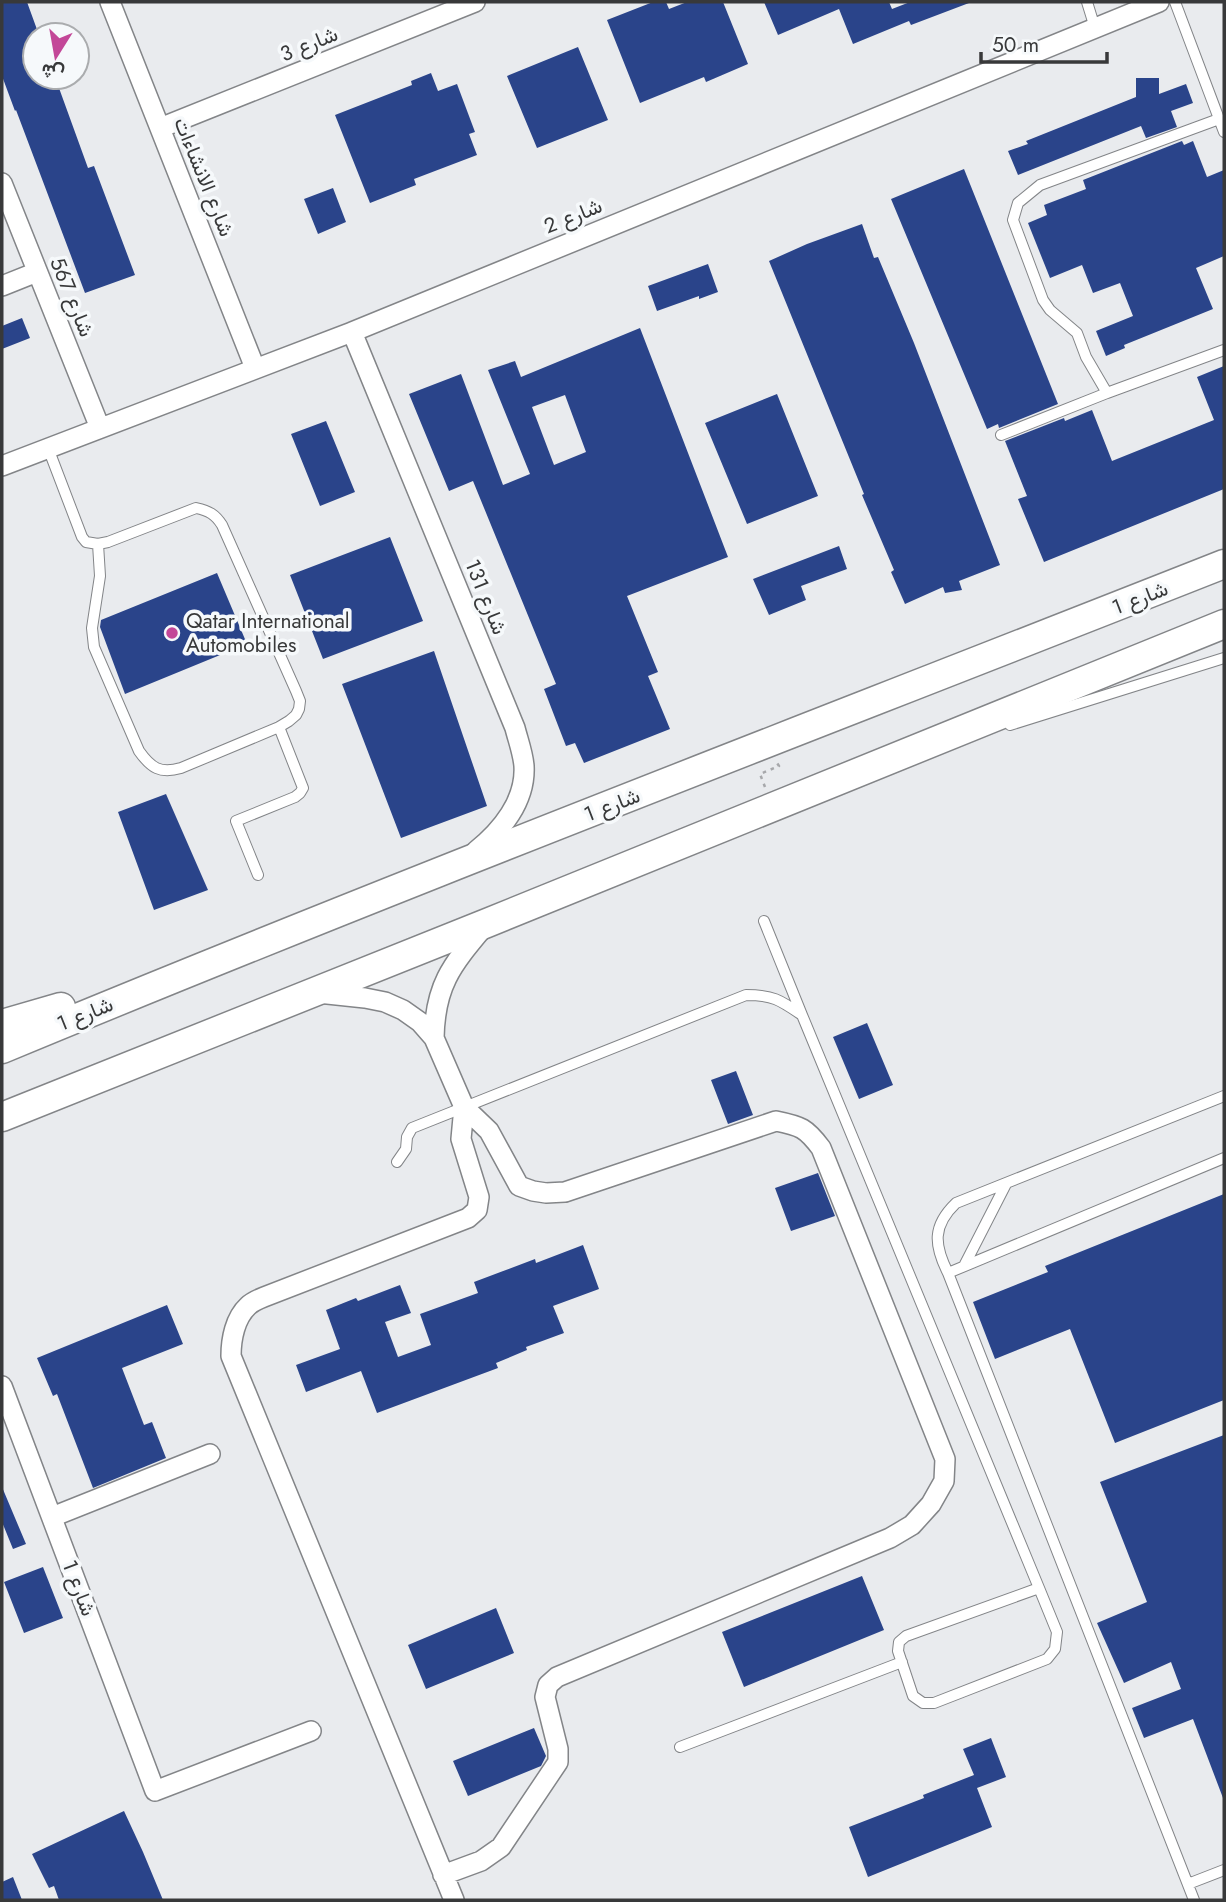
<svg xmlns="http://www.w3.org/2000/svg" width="1226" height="1902" font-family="Jost,Vazirmatn,sans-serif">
	<rect width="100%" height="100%" fill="#e9ebee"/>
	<!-- building -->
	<path fill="#2a448a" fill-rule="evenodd" d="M 2,2 L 27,2 L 39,35 L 35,35 L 35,77 L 55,77 L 88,168 L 94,166 L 135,275 L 85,293 L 16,110 L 15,111 L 2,76 Z
		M 653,2 L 666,2 L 669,9 L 687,2 L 723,2 L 748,64 L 706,82 L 704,77 L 640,103 L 607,20 Z
		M 764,2 L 889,2 L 892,9 L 910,2 L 969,3 L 911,25 L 909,21 L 853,44 L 839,9 L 778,35 Z
		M 578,47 L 608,120 L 537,148 L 507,76 Z
		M 431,73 L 438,91 L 457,84 L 475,132 L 469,134 L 477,155 L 414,179 L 416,185 L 370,203 L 335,115 L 412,85 L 411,81 Z
		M 1136,78 L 1159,78 L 1159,94 L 1186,84 L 1193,103 L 1171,111 L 1177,127 L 1146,138 L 1141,126 L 1018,175 L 1008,151 L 1028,144 L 1026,141 L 1136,97 Z
		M 1182,141 L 1184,145 L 1193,141 L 1207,177 L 1224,170 L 1224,256 L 1196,268 L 1213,309 L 1124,345 L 1125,348 L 1106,356 L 1096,331 L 1133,316 L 1120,283 L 1093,293 L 1082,265 L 1050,278 L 1028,223 L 1047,215 L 1044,205 L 1086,189 L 1083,180 Z
		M 964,169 L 1058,404 L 999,428 L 998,424 L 987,429 L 891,199 Z
		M 333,188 L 346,222 L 318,234 L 304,199 Z
		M 862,224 L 874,258 L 878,257 L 914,343 L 1000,565 L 959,581 L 962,590 L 945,593 L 943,587 L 905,604 L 891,572 L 894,570 L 862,495 L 864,494 L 769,261 L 807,244 Z
		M 708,264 L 718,292 L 699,299 L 699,296 L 657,311 L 648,286 Z
		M 22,318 L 30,338 L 2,349 L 2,326 Z
		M 640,328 L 728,557 L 627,596 L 658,672 L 648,676 L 670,729 L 584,763 L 575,743 L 566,746 L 559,728 L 544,689 L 556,684 L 473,481 L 449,491 L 409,394 L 461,374 L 503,485 L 530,474 L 488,370 L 515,361 L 521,377 ZM 565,395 L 586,452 L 554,465 L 532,407 Z
		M 1224,366 L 1224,489 L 1044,562 L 1018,499 L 1027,496 L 1005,441 L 1064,418 L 1065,421 L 1092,410 L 1112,461 L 1214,420 L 1197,377 Z
		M 777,394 L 818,496 L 747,524 L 705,423 Z
		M 326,421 L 355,492 L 320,506 L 291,434 Z
		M 390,537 L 423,621 L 323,659 L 290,575 Z
		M 839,546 L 847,569 L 801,586 L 806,600 L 769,615 L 753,579 Z
		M 217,573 L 247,644 L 125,694 L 100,627 L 101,620 Z
		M 434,651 L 487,806 L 401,838 L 342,684 Z
		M 166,794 L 208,890 L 154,910 L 118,812 Z
		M 867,1023 L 893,1085 L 859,1099 L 833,1037 Z
		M 736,1071 L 753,1115 L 728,1124 L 711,1080 Z
		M 818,1173 L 835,1216 L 791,1231 L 775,1188 Z
		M 1224,1194 L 1224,1400 L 1115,1443 L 1070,1329 L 995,1359 L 973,1302 L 1048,1272 L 1045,1266 Z
		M 583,1245 L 599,1289 L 553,1306 L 564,1333 L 526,1347 L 527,1350 L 496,1363 L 498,1368 L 377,1413 L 361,1371 L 306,1392 L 296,1365 L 340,1349 L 326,1310 L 356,1298 L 358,1301 L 400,1285 L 411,1313 L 385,1322 L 398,1357 L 431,1345 L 420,1314 L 478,1293 L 474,1282 L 535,1259 L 536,1263 Z
		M 167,1305 L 183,1344 L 122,1368 L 144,1425 L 152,1422 L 166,1458 L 93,1488 L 57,1394 L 53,1396 L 37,1358 Z
		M 1224,1435 L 1224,1798 L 1223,1798 L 1193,1719 L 1144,1738 L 1132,1708 L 1181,1689 L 1171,1662 L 1124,1683 L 1097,1623 L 1147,1602 L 1100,1482 Z
		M 2,1487 L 26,1544 L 13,1549 L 2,1522 Z
		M 43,1567 L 63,1618 L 24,1633 L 4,1582 Z
		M 862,1576 L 884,1630 L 744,1687 L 722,1632 Z
		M 496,1608 L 514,1653 L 426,1689 L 408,1645 Z
		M 534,1728 L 546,1756 L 541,1766 L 468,1796 L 453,1761 Z
		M 991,1738 L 1006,1777 L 977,1788 L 992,1827 L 868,1877 L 849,1827 L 924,1798 L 923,1795 L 974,1775 L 963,1749 Z
		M 124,1811 L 143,1852 L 163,1900 L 59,1900 L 54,1886 L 49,1888 L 32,1854 Z
		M 13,1877 L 22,1900 L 2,1900 L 2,1882 Z"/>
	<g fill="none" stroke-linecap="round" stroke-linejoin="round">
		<defs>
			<path id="lane" d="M 1087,2 L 1095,28
				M 1175,2 L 1224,132
				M 1219,119 L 1040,185 L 1018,203 L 1013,220 L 1043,300 L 1050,310 L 1077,333 L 1086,357 L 1107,393 L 1224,350
				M 1001,435 L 1107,393
				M 48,448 L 82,537 L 86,542 L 98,544 L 108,542 L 196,508 C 209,511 215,514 222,525 L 296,691 L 300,701 L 299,709 L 296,715 L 289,721 L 279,727 L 181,768 C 160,774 151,768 139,751 L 94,647 L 92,628 L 100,576 L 98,544
				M 1010,725 L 1224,658
				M 258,875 L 236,821 L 295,797 L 300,793 L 303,788 L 279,727
				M 764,921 L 802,1015 L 1039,1588 L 1057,1632 L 1055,1649 L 1047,1659 L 934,1703 L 923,1703 L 913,1696 L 898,1651 L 899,1642 L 906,1636 L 1039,1588
				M 397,1162 L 406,1149 L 407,1137 L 412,1128 L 746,995 C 773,995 780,1000 802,1015
				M 964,1266 L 1006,1184
				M 948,1273 L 1224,1158
				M 680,1747 L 902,1662
				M 1188,1884 L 1224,1870
				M 1194,1900 L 948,1273 C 934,1245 932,1226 956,1203 L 1224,1096"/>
			<path id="street" d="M 110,2 L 255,368
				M 160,128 L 475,2
				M 2,183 L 100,428
				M 2,286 L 37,272
				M 352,332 L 515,728 C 518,740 523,753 524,766 C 526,801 501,831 476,851
				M 2,466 L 352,332 L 1159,2
				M 318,993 L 365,998 L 385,1002 L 403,1010 L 420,1022 L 434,1038 L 464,1107 L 489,1131 L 519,1186 L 533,1191 L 546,1193 L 565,1192 L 776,1121 C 801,1126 806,1128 821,1148 L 945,1459 L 944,1481 L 931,1504 L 912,1525 L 890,1538 L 557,1677 L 548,1685 L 545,1697 L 558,1749 L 558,1762 L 501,1847 L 481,1861 L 443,1875
				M 434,1038 C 435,986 451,966 483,928
				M 2,1386 L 155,1791 L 311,1731
				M 52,1517 L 210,1454
				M 454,1900 L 231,1356 C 231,1339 235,1318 248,1306 C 252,1302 259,1299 264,1297 L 468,1218 L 477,1210 L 479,1197 L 461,1139 L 464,1107"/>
			<path id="secondary" d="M 2,1024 L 61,1007
				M 2,1049 C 407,881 816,725 1224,564
				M 2,1117 L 487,923 L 1224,624"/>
		</defs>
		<!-- lane casing -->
		<use href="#lane" stroke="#838588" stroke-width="12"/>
		<!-- street casing -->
		<use href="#street" stroke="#838588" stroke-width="22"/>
		<!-- secondary casing -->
		<use href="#secondary" stroke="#838588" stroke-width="31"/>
		<!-- path -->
		<path stroke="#a7a8ab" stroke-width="2.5" stroke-dasharray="3.5 5" stroke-linecap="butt" d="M 765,787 L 760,774 L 779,766 L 777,763"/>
		<!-- lane -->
		<use href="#lane" stroke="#fff" stroke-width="10"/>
		<!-- street -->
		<use href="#street" stroke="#fff" stroke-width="19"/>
		<!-- secondary -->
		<use href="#secondary" stroke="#fff" stroke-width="28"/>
	</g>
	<!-- markers -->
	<circle fill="#c34798" stroke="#f6f9fb" stroke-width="2.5" cx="172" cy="633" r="7"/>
	<g text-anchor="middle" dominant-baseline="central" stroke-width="7" stroke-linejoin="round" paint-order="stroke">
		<!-- street labels -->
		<g font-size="21" fill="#38393a" stroke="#f6f9fb">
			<text transform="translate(309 44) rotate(-22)">شارع 3</text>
			<text transform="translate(204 177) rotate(68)">شارع الانشاءات</text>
			<text transform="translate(573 216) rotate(-22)">شارع 2</text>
			<text transform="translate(72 297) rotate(68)">شارع 567</text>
			<text transform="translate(486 597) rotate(68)">شارع 131</text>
			<text transform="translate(1140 598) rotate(-21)">شارع 1</text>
			<text transform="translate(612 805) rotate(-21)">شارع 1</text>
			<text transform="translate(85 1014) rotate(-22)">شارع 1</text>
			<text transform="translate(79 1588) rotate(69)">شارع 1</text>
		</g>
		<!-- poi labels -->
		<g font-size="21" fill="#38393a" stroke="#f6f9fb" text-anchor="start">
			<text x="186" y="621">Qatar International<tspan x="186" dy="24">Automobiles</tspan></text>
		</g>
	</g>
	<!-- border -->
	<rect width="1226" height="1902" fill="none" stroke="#38393a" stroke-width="7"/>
	<!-- north arrow -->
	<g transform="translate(56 56) rotate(191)"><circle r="33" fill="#f6f9fb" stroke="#aaacae" stroke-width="2"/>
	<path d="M0-5L12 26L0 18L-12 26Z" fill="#c34798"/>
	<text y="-10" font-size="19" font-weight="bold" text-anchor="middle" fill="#38393a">ش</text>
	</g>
	<!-- scale -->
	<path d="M981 52v10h126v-10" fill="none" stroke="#38393a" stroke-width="3.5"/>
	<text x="992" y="52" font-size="21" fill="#38393a" stroke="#f6f9fb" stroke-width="5" paint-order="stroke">50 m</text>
</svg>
